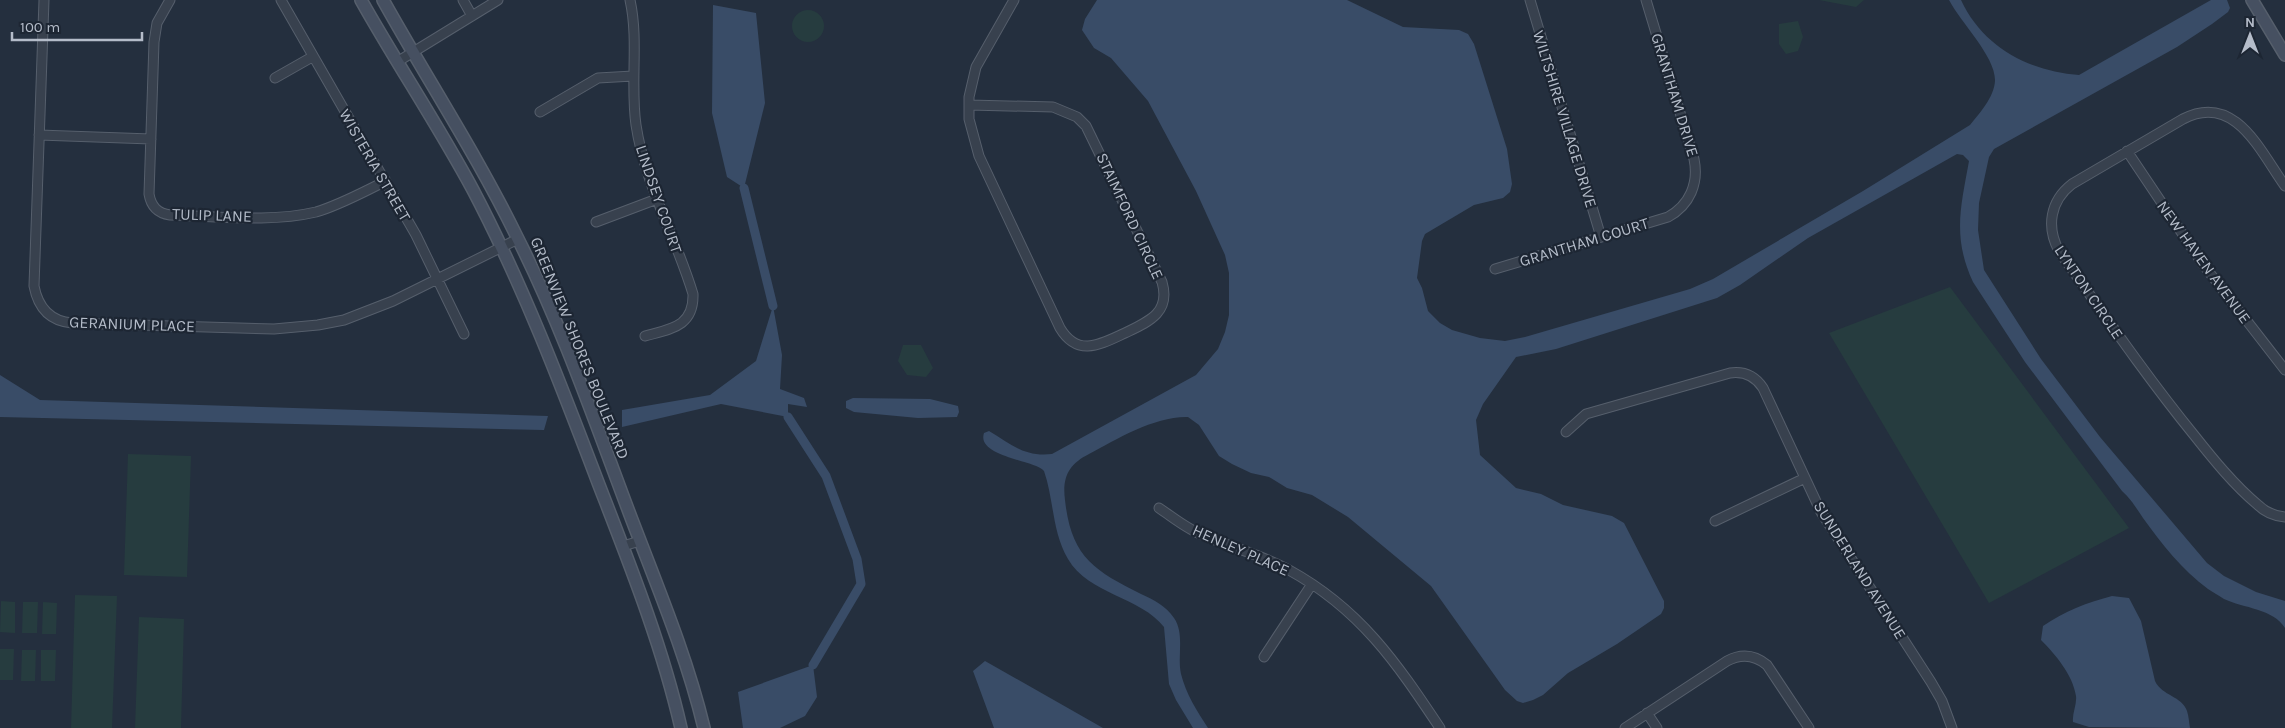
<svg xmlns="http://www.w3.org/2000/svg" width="2285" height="728" font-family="Karla,sans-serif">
	<rect width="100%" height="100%" fill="#242f3e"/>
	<!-- green -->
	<path fill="#263c3f" d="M 1819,0 L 1864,0 L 1856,7 Z
		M792 26a16 16 0 1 1 32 0a16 16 0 1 1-32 0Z
		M 1798,21 L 1803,37 L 1798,51 L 1786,54 L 1779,44 L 1779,24 Z
		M 1950,287 L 2129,528 L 1989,603 L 1829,333 Z
		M 903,345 L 921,345 L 933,368 L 926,377 L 907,375 L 898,361 Z
		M 128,454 L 191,456 L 187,577 L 124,575 Z
		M 75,595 L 117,596 L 112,728 L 71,728 Z
		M 1,601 L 15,602 L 15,633 L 0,632 Z
		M 23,602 L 38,602 L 37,633 L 22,633 Z
		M 43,602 L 57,603 L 56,634 L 42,634 Z
		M 139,617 L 184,619 L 181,728 L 135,728 Z
		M 0,649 L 14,649 L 13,680 L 0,680 Z
		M 22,650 L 36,650 L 35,681 L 21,681 Z
		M 41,650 L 56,650 L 55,681 L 41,681 Z"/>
	<!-- water -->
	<path fill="#394c67" d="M 1097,0 L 1347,0 L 1403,27 L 1459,30 L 1468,34 L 1474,44 L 1507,149 L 1512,184 L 1510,192 L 1503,198 L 1474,205 L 1425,234 L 1422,241 L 1417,278 L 1422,288 L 1428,311 L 1440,323 L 1452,330 L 1480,338 L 1505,341 L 1525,337 L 1690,289 L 1713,279 L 1863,191 L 1970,125 C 1980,113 1994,97 1995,81 C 1996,57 1961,23 1949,0 L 1961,0 C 1983,47 2028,71 2079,75 L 2211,0 L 2227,0 L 2230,8 L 2228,12 L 2212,24 L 2177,47 L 1994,149 L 1989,157 L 1979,203 L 1978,230 L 1984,270 L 2041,359 L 2100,437 L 2207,563 L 2224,576 L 2256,592 L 2285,601 L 2285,628 C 2274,609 2243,608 2224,599 C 2219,596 2213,592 2208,589 C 2182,570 2162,544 2143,518 C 2136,508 2132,500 2122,491 L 2025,362 L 1973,282 C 1952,237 1961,206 1969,161 L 1963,155 L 1957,154 L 1808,238 L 1740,285 L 1717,298 L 1556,349 L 1516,357 L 1483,404 L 1476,420 L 1480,455 L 1516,488 L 1541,494 L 1563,505 L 1612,516 L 1624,523 L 1664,601 L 1664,608 L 1661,614 L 1617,644 L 1568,673 L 1543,695 L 1533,700 L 1523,703 L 1517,701 L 1505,690 L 1431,586 L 1348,517 L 1312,495 L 1287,488 L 1269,477 L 1251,473 L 1232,464 L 1219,456 L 1199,425 L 1188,417 C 1155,416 1117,439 1089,454 C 1069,464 1062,477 1065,500 C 1071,556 1093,570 1141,594 C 1154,600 1166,606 1174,618 C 1185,634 1177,656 1181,674 C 1186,694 1197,711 1208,728 L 1193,728 L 1176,700 L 1169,684 L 1164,627 C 1141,597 1088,594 1068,559 C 1052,532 1054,500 1044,471 C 1035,460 976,457 984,433 L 989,431 C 1011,444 1024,457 1052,454 L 1196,375 L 1218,349 L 1225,332 L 1229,315 L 1229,273 L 1225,255 L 1196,191 L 1148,101 L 1111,58 L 1094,48 L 1082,30 L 1085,19 Z
		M 713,5 L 756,13 L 765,103 L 744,188 L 727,177 L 712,113 Z
		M 773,306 L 782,355 L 780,389 L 804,398 L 807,407 L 788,404 L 788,417 L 721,404 L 622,427 L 622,410 L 710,395 L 756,361 Z
		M 0,375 L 40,400 L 548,416 L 544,430 L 0,417 Z
		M 853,398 L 930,399 L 958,406 L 959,412 L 957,417 L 918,418 L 854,412 L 846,408 L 846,401 Z
		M 2112,596 L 2129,598 L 2141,621 L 2155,681 C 2162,696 2182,696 2187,711 C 2189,717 2189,723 2190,728 L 2089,727 L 2073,722 C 2072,713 2077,705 2076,696 C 2073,675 2055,654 2041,640 L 2043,626 C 2065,611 2086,603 2112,596 Z
		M 985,661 L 1103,728 L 994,728 L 973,671 Z
		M 813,665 L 817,697 L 805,716 L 780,728 L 743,728 L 738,692 Z"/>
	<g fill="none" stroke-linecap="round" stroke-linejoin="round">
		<!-- canal -->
		<path stroke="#394c67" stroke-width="9" d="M 744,188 L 773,306
			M 788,417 L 826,476 L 857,559 L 861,584 L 813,665"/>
		<defs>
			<path id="street" d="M 44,0 L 34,286 C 38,307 49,321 72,323 L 274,329 L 318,325 L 344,320 L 393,301 L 518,239
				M 170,0 L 157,23 L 154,42 L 149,194 C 151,206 157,213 170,215 C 217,216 269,223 316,212 C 340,205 363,192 386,181
				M 281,0 L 416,235 L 464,334
				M 463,0 L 472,16
				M 630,0 C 639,41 630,84 636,125 C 645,185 676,237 693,294 C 694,327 670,329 645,336
				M 1530,0 L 1601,237
				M 397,62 L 498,0
				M 275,78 L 312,57
				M 969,105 L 1053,107 L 1077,117 L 1086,126 L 1162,282 C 1171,313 1148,322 1125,333 C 1101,344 1078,358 1060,328 L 979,156 L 969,119 L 969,97 L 976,67 L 1014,0
				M 540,112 L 598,78 L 633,76
				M 39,135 L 151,139
				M 2127,151 L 2202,263 L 2285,370
				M 2285,186 C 2260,151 2235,92 2183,119 L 2072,184 C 2050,201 2046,227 2059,251 C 2103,313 2146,376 2194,435 C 2213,459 2234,485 2258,505 C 2265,512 2275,516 2285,517
				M 596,222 L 657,199
				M 1495,269 L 1668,217 C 1690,205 1699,183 1694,159 L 1646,0
				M 1566,432 L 1586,414 L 1730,373 C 1744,371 1755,376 1763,388 L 1821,512 L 1931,682 L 1942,701 L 1952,728
				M 1159,508 C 1174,518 1188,530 1205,536 C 1233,548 1262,555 1289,570 C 1360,609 1396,662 1440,728
				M 1715,521 L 1805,478
				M 623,546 L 640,541
				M 1264,657 L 1312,584
				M 1647,713 L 1657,728
				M 1625,728 L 1727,661 C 1742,653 1755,655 1767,665 L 1809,728"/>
			<path id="secondary" d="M 361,0 C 397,64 438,125 473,190 C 523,285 561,385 599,485 C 630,565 662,645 681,728
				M 383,0 C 427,79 477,155 517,237 C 563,328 596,425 632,520 C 658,588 687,657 704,728
				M 2252,0 L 2285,55"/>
		</defs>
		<!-- street casing -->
		<use href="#street" stroke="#565f6c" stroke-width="11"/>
		<!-- secondary casing -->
		<use href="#secondary" stroke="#565f6c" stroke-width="14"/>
		<!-- street -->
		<use href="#street" stroke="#38414e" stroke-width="9"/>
		<!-- secondary -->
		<use href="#secondary" stroke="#465061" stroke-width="11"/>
	</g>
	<g text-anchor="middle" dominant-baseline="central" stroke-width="4.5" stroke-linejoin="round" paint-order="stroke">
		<!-- street labels -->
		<g font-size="16" fill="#b4bcc9" stroke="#1d2633">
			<text transform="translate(1675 95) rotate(73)">GRANTHAM DRIVE</text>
			<text transform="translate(1565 119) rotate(73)">WILTSHIRE VILLAGE DRIVE</text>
			<text transform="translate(375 165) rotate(60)">WISTERIA STREET</text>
			<text transform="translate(659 199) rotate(71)">LINDSEY COURT</text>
			<text transform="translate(212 215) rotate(2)">TULIP LANE</text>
			<text transform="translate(1130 216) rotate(65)">STAIMFORD CIRCLE</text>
			<text transform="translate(1584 242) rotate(-17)">GRANTHAM COURT</text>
			<text transform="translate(2204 262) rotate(54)">NEW HAVEN AVENUE</text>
			<text transform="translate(2089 292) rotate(56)">LYNTON CIRCLE</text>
			<text transform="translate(132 324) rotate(2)">GERANIUM PLACE</text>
			<text transform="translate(580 348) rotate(68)">GREENVIEW SHORES BOULEVARD</text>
			<text transform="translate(1241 550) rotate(24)">HENLEY PLACE</text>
			<text transform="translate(1860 570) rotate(58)">SUNDERLAND AVENUE</text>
		</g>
	</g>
	<!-- north arrow -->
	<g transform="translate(2250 35)" stroke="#1d2633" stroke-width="4" paint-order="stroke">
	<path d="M0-4L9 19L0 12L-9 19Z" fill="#b4bcc9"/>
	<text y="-8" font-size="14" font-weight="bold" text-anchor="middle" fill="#b4bcc9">N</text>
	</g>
	<!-- scale -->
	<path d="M12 32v8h130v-8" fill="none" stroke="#b4bcc9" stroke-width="2.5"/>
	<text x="20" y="32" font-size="15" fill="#b4bcc9" stroke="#1d2633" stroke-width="4" paint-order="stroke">100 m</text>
</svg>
